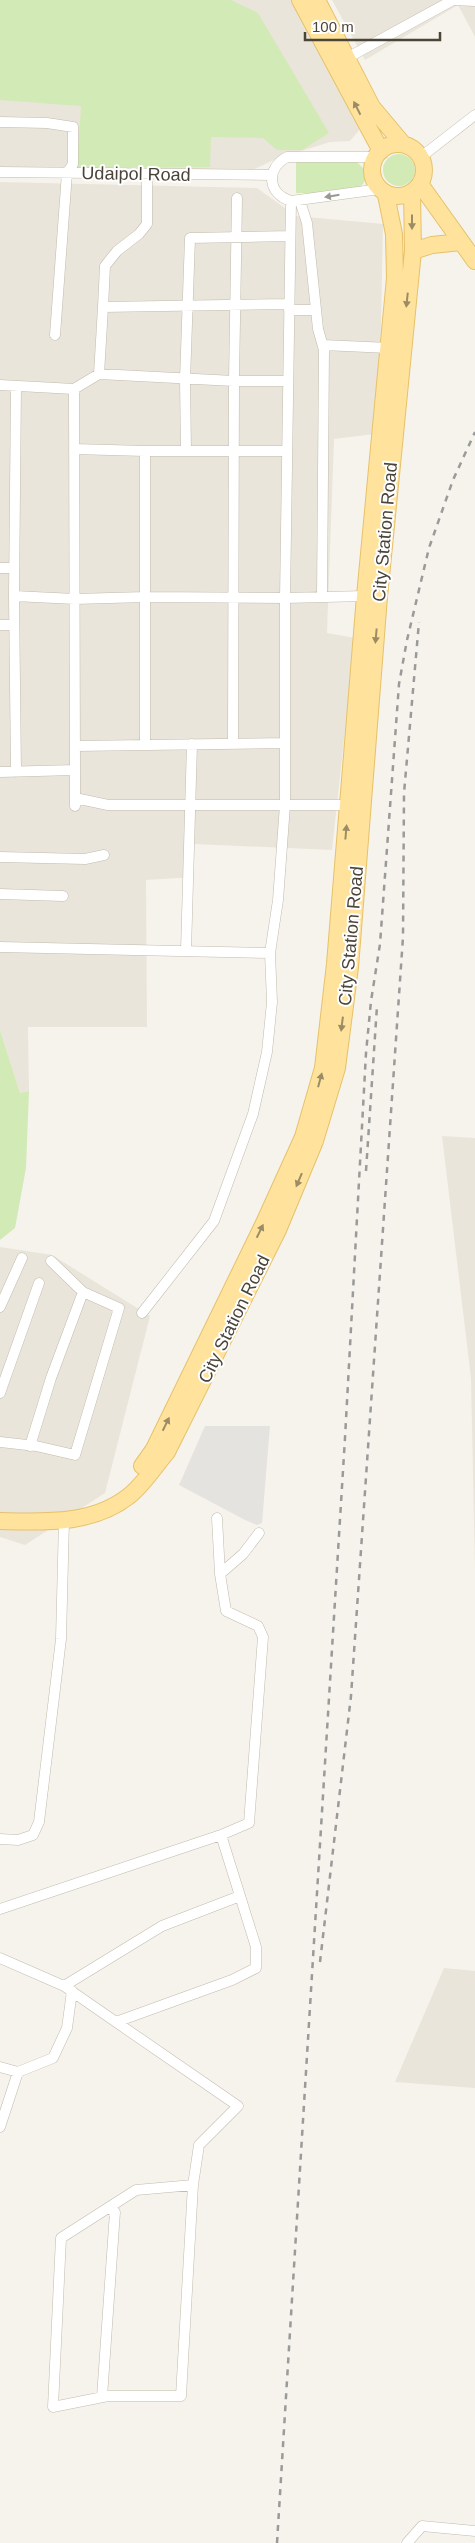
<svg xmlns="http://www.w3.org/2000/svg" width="475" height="2543" font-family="Arial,sans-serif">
	<rect width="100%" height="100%" fill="#f6f3ec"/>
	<!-- residential -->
	<path fill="#eae5da" d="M 0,0 L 291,0 L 360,129 L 350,141 L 330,142 L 276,159 L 250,171 L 0,170 Z
		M 332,0 L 475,0 L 475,37 L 458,5 L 365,60 Z
		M 0,182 L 257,188 L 296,216 L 383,224 L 381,326 L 374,434 L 334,439 L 327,633 L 355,638 L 332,850 L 194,844 L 193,877 L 146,880 L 147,1027 L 28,1027 L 29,1091 L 20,1093 L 0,1030 Z
		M 442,1136 L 475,1138 L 475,1569 L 471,1378 Z
		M 0,1247 L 52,1255 L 150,1316 L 105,1493 L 25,1545 L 0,1537 Z
		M 444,1968 L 475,1971 L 475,2088 L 395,2082 Z"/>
	<!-- green -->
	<path fill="#d2eab5" d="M 0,0 L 231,0 L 258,13 L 329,133 L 302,150 L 277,150 L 263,138 L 211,137 L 210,167 L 77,168 L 81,106 L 0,100 Z
		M383 170a16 16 0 1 1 32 0a16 16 0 1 1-32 0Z
		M 296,160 L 356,161 L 365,170 C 373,201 314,193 296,193 Z
		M 0,1030 L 20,1093 L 29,1091 L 26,1168 L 15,1228 L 0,1240 Z"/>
	<!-- parking -->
	<path fill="#e5e3e0" d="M 205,1426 L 270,1426 L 262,1523 L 257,1525 L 245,1520 L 179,1485 Z"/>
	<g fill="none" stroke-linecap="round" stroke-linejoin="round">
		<defs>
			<path id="street" d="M 347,58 L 453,0 L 475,1
				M 0,122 L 47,123 L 73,127 L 73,164 L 67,173 L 55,335
				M 374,157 L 287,157 C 265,169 268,194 291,201 L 380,189
				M 421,157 L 475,115
				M 0,172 L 272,175
				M 291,201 L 285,598 L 365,596
				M 300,201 L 307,223 L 318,329 L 324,350 L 322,597
				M 103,307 L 105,266 L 117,251 L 139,234 L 147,224 L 147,174
				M 289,310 L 316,310
				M 323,345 L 389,348
				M 99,374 L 103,307 L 289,304
				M 0,385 L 74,389
				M 74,449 L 145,451
				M 186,451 L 185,380 L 190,238 L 290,236
				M 0,568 L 13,568
				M 14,596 L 16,386
				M 0,625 L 14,625
				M 233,742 L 234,381 L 287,381
				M 75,746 L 285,743
				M 75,770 L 75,806
				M 0,772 L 75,770 L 74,389 L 99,374 L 234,381 L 237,198
				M 16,772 L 14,596 L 75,599 L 145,597 L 145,744
				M 75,798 L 108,805 L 351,805
				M 0,857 L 85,859 L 104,855
				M 0,894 L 63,896
				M 0,947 L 270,953
				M 186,951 L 192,744
				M 0,1307 L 22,1258
				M 142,1313 L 214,1221 L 253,1114 L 267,1052 L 272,1002 L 270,953 L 278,900 L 285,805 L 285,598 L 145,597 L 145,451 L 286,451
				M 0,1393 L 39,1283
				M 0,1442 L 36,1446 L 75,1455 L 119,1308 L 83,1292 L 51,1261
				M 30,1446 L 51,1378 L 83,1292
				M 217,1518 L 220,1574 L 243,1554 L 259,1533
				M 0,1839 L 18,1840 L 33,1835 L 39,1822 L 61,1639 L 64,1520
				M 0,1909 L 221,1835
				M 0,1958 L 64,1986 L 116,2022 L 232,1980 L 256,1968 L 256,1947 L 221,1835 L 249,1823 L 263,1637 L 258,1626 L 226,1611 L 220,1574
				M 64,1986 L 162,1926 L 240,1896
				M 116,2022 L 238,2106 L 199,2145 L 193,2185 L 136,2190 L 61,2238 L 53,2407 L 108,2396 L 181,2396 L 193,2185
				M 0,2067 L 18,2072 L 53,2058 L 67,2028 L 72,1991
				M 0,2127 L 18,2072
				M 102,2397 L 115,2212 L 108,2208
				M 407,2543 L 422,2526 L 475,2531"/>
			<path id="primary" d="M 300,0 L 381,151
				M 317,0 L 372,107 L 403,144
				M372 170a26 26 0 1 1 52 0a26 26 0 1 1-52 0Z
				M 420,184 L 475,261
				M 413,251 L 432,245 L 461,242
				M 142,1466 L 154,1449 L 264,1223 L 303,1137 L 323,1068 L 335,964 L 365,596 L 395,278 L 394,234 L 386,195
				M 0,1521 C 45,1522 92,1525 129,1496 C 144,1484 155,1466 167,1452 L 278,1230 L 315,1141 L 337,1068 L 350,967 L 379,597 L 413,251 L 412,192"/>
		</defs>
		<!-- street casing -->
		<use href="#street" stroke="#c2bbae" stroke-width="11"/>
		<!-- primary casing -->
		<use href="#primary" stroke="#e6c16a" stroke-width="18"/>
		<!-- street -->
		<use href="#street" stroke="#fff" stroke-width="10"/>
		<!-- primary -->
		<use href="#primary" stroke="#ffe39c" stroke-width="16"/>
		<!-- rail -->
		<path stroke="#9a9a9a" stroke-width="2.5" stroke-dasharray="6 6" stroke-linecap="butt" d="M 366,1171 L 377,1006
			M 320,1962 L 351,1696 L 403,937 L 404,793 L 419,622
			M 277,2543 L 345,1438 L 366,1053 L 371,1001 L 380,944 L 399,684 L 407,640 L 429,548 L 453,480 L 475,432"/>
	</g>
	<!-- one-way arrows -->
	<defs><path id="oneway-solid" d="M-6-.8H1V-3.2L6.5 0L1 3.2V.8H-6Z" transform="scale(1.25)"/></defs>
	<g fill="#9c8c66">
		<use href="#oneway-solid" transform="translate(357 108) rotate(-117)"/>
		<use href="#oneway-solid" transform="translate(412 222) rotate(90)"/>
		<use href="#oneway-solid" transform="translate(407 300) rotate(96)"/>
		<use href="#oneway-solid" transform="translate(376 636) rotate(95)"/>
		<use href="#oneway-solid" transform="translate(346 832) rotate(-85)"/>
		<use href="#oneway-solid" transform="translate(342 1024) rotate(97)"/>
		<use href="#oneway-solid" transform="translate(320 1080) rotate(-75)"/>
		<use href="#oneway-solid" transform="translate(299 1180) rotate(113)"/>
		<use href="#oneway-solid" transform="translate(260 1231) rotate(-64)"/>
		<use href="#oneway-solid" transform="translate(166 1424) rotate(-64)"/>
	</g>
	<use fill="#9c9892" href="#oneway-solid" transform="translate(332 196) rotate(171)"/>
	<g text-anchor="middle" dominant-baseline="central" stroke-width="4" stroke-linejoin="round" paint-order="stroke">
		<!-- street labels -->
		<g font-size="18" fill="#4b4439" stroke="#fff">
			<text transform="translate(136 174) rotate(1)">Udaipol Road</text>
			<text transform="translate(385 532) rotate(-85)">City Station Road</text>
			<text transform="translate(351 936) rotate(-85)">City Station Road</text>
			<text transform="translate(234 1319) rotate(-64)">City Station Road</text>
		</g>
	</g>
	<!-- scale -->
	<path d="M305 32v8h135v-8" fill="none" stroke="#4b4439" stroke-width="2.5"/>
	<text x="312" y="32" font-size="15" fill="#4b4439" stroke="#ffffff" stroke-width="4" paint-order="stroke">100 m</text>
</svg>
